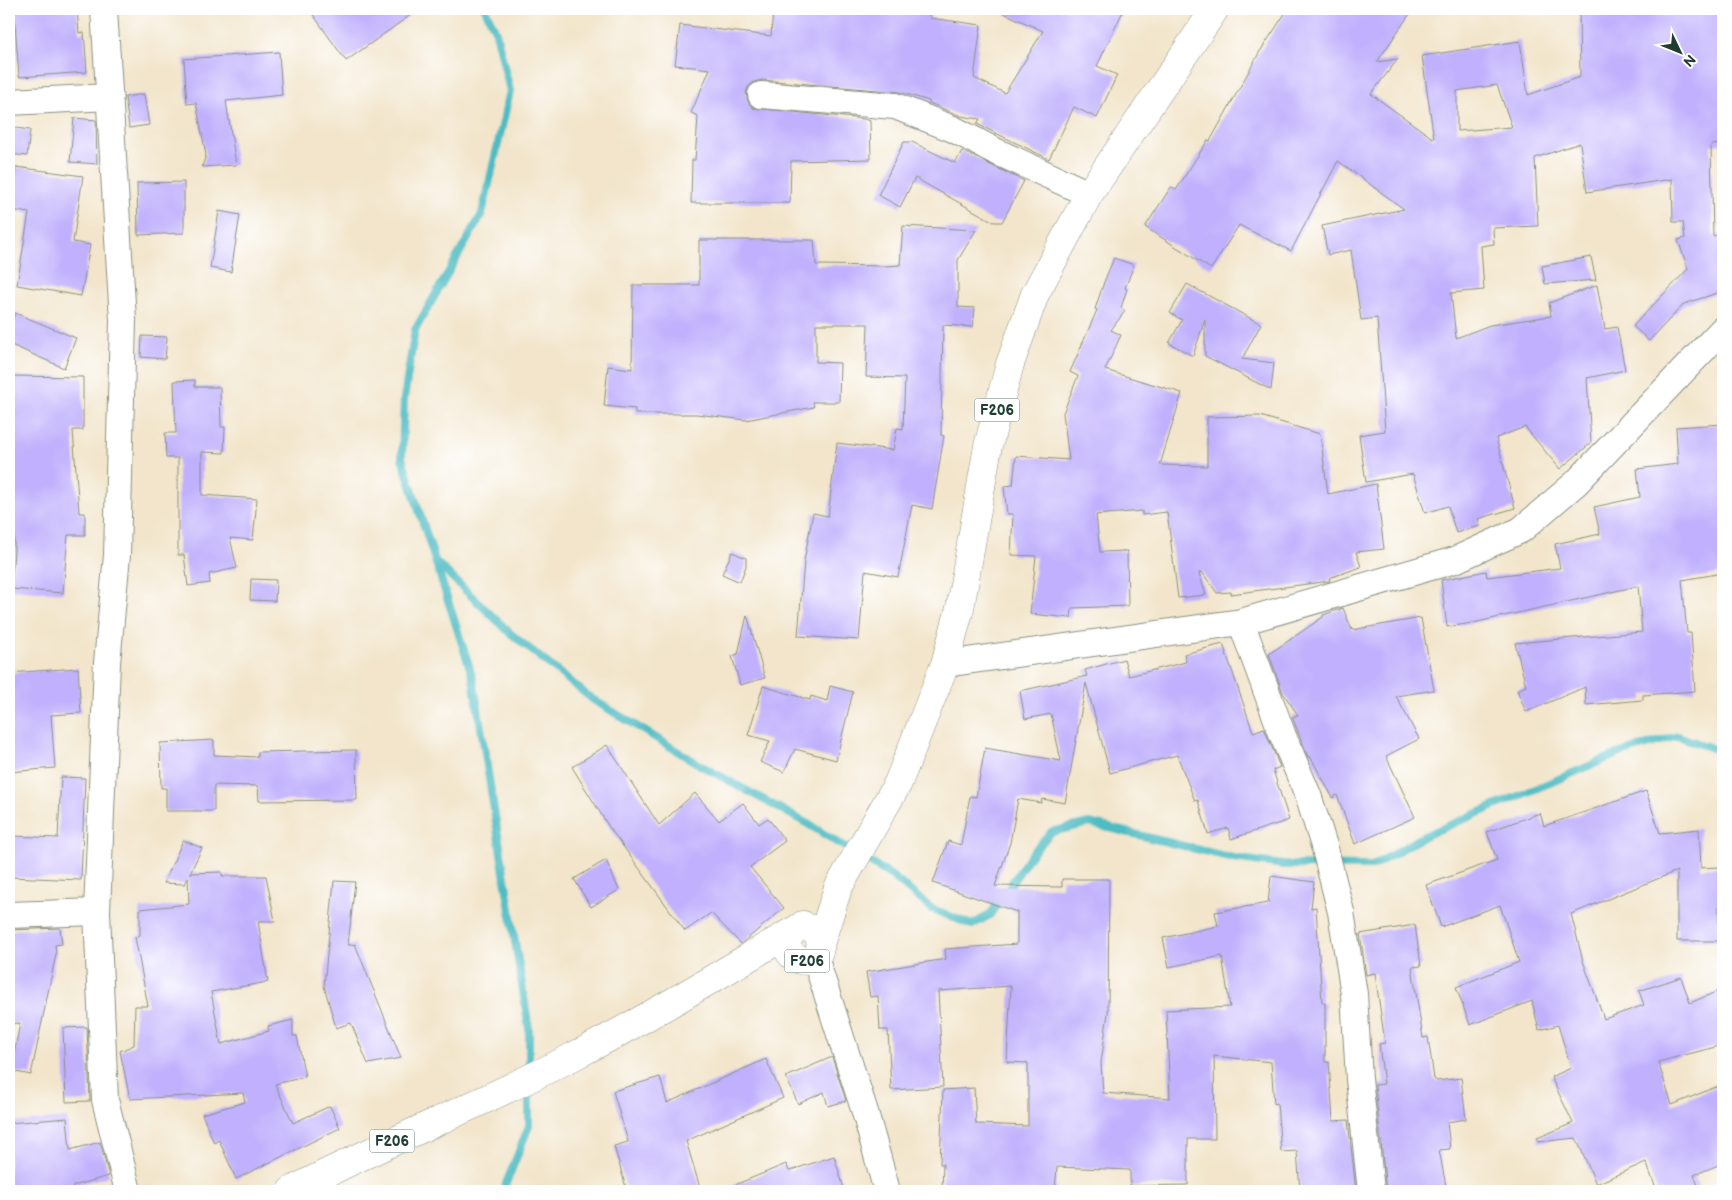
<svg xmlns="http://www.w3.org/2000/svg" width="1732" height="1200" font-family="'Balsamiq Sans',sans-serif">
	<rect width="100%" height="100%" fill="#fff"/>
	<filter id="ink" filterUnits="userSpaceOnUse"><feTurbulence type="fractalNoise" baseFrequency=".02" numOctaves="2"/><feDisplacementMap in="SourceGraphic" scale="10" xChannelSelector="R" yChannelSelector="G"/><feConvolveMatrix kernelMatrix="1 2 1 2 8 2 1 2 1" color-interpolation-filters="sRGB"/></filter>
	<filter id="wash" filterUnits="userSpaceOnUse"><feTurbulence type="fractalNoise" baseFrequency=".0096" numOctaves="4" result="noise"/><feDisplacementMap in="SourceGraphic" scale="20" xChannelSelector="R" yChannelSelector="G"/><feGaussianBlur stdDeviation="1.12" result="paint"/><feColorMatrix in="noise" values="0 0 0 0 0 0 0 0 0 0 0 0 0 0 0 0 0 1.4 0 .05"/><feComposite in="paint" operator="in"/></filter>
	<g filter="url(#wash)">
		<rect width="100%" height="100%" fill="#f2e5cb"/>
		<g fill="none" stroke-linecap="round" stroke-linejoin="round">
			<!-- stream -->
			<path stroke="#4ebcc3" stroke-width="8" d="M 485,9 L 496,32 L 510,91 L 482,214 L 415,330 L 404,398 L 402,458 L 473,678 L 529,1029 L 529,1073
				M 435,561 L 510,633 L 592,699 L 702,766 L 808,824 L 892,876 L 932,909 L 972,925 L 990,915 L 1030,856 L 1051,832 L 1089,823 L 1233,858 L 1283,865 L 1373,866 L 1424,836 L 1620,753 L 1678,736 L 1723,752
				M 503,1191 L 529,1126 L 529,1084"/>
		</g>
		<g id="blocks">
			<!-- building -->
			<path fill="#c0b0fd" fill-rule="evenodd" d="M 14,9 L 77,9 L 79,33 L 84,32 L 87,72 L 19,77 Z
				M 309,9 L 419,9 L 346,61 Z
				M 773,9 L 880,9 L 930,14 L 930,18 L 981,25 L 974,78 L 1005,93 L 1043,31 L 995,9 L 1124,9 L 1097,66 L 1117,75 L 1097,118 L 1074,107 L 1049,159 L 977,124 L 980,119 L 961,116 L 929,103 L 929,101 L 900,92 L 762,80 L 754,82 L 748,87 L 746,93 L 748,102 L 753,108 L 864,119 L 870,121 L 871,159 L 791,161 L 790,203 L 691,203 L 692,160 L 695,160 L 698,116 L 691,113 L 710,69 L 675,65 L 680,25 L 771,36 Z
				M 1288,9 L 1413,9 L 1377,62 L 1398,59 L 1371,94 L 1434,139 L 1422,56 L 1520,41 L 1528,95 L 1580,77 L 1579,9 L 1723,9 L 1723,144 L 1711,145 L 1713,236 L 1723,233 L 1723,291 L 1684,304 L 1649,341 L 1633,326 L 1688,269 L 1678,240 L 1685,238 L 1683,222 L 1673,222 L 1672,179 L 1587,192 L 1580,143 L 1535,158 L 1538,226 L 1493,228 L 1494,244 L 1481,246 L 1484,290 L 1451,293 L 1456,338 L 1490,325 L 1551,316 L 1549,303 L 1597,285 L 1605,329 L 1617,327 L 1625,370 L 1587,378 L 1591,443 L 1560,469 L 1525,427 L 1496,438 L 1515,508 L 1478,519 L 1480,526 L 1456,533 L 1448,506 L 1425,513 L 1413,474 L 1366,482 L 1359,435 L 1385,431 L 1377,318 L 1361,320 L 1351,250 L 1328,255 L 1322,226 L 1404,209 L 1338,161 L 1291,251 L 1239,225 L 1211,269 L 1145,227 L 1171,187 L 1176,190 L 1208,140 L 1210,141 L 1259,53 ZM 1497,85 L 1512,127 L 1457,131 L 1457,91 Z
				M 279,52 L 282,95 L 226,101 L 236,165 L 202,167 L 206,155 L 196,103 L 187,104 L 184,59 Z
				M 144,94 L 149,125 L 129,128 L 125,97 Z
				M 74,118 L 96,120 L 97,164 L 70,162 Z
				M 9,127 L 30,130 L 27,156 L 9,154 Z
				M 904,142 L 912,142 L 955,163 L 962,151 L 1024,181 L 1002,222 L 994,222 L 915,178 L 900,207 L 878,195 Z
				M 16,167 L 83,176 L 73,242 L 90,245 L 81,296 L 17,285 L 29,213 L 10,210 Z
				M 184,182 L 184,233 L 138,235 L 137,183 Z
				M 219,211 L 240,215 L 231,272 L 210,268 Z
				M 903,226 L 976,230 L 958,260 L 958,307 L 975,308 L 973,327 L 943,325 L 941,435 L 944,436 L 932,509 L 912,505 L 898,577 L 865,571 L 859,640 L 798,636 L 804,561 L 813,513 L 828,516 L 837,443 L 893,450 L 897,428 L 903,429 L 905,378 L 866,377 L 868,324 L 816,324 L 816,362 L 840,363 L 839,402 L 813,402 L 814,407 L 746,420 L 696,414 L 635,414 L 635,409 L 604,406 L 608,366 L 632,369 L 633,285 L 699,285 L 699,240 L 814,240 L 816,265 L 886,266 L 900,265 Z
				M 1591,257 L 1596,280 L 1545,284 L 1542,266 Z
				M 1114,258 L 1134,265 L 1125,288 L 1127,289 L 1121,308 L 1125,311 L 1111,330 L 1121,335 L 1105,370 L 1182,393 L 1160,465 L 1207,466 L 1207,417 L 1260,416 L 1320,434 L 1328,494 L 1376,484 L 1384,549 L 1356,552 L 1361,567 L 1329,578 L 1330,581 L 1231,594 L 1231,592 L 1217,593 L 1202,572 L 1199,573 L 1206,595 L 1178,598 L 1167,512 L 1142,515 L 1142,511 L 1096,515 L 1100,552 L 1127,551 L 1128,606 L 1072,608 L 1071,618 L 1030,614 L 1036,556 L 1011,555 L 1013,514 L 1007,514 L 1004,486 L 1013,485 L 1016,456 L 1069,460 L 1063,413 L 1078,376 L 1070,372 L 1097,310 L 1095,309 L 1104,282 Z
				M 1187,284 L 1261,324 L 1242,359 L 1274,363 L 1271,390 L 1205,356 L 1205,319 L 1193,356 L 1169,343 L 1182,320 L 1170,313 Z
				M 15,313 L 76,338 L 64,368 L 9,344 L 9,328 Z
				M 142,336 L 167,337 L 165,359 L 141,357 Z
				M 9,376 L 83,377 L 83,430 L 73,430 L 79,513 L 85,513 L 85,535 L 68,535 L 63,593 L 11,589 L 14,551 L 14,513 L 12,513 L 9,480 Z
				M 195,380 L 195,387 L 220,387 L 221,427 L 225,427 L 224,453 L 202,452 L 202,495 L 257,499 L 253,540 L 230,538 L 237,568 L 209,574 L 210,583 L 188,586 L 184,555 L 178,555 L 178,458 L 166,458 L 165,433 L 176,433 L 174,381 Z
				M 1723,424 L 1723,573 L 1682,580 L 1687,633 L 1691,633 L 1695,691 L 1643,695 L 1643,700 L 1586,705 L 1585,687 L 1526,712 L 1517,690 L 1526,686 L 1515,643 L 1642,632 L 1638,586 L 1473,623 L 1447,627 L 1441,580 L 1486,571 L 1487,577 L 1560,568 L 1555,544 L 1600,534 L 1594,507 L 1640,497 L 1637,469 L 1678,464 L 1676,427 Z
				M 732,552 L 746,558 L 746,566 L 740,582 L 722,574 Z
				M 251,579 L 276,580 L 275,601 L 250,600 Z
				M 1343,608 L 1352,630 L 1421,618 L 1434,690 L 1396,696 L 1419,739 L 1386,756 L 1415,817 L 1355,844 L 1337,795 L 1333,798 L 1310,756 L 1308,757 L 1292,717 L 1298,715 L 1283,693 L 1269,654 L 1323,617 L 1323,615 Z
				M 747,615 L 765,678 L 740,685 L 732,656 L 738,654 Z
				M 1223,644 L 1253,732 L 1264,728 L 1280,767 L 1273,770 L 1289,820 L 1231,839 L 1228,828 L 1208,834 L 1198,800 L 1195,801 L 1177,755 L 1110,773 L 1086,683 L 1065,803 L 1042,799 L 1041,803 L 1018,799 L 1010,843 L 995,886 L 1062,887 L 1062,879 L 1109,879 L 1108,1013 L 1101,1063 L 1103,1093 L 1170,1098 L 1166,1010 L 1230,1007 L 1222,956 L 1169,967 L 1163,938 L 1218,926 L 1215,912 L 1268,903 L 1271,876 L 1314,882 L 1311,908 L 1316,907 L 1322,1003 L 1325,1003 L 1325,1062 L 1329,1062 L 1333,1121 L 1348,1120 L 1356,1191 L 1300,1191 L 1297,1151 L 1281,1152 L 1277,1103 L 1274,1104 L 1271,1062 L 1214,1056 L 1215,1139 L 1188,1139 L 1188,1185 L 1130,1186 L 1130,1170 L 1057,1167 L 1055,1191 L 942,1191 L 943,1164 L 940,1164 L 943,1090 L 974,1088 L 976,1124 L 1028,1126 L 1028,1063 L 1007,1062 L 1011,986 L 938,991 L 943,1087 L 891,1090 L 888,1030 L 880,1030 L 878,996 L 870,997 L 866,972 L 946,959 L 945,949 L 1017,944 L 1017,912 L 933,883 L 948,841 L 961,845 L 970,796 L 976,797 L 985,748 L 1061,761 L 1051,714 L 1025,719 L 1020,691 L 1087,676 L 1085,670 L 1124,659 L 1129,676 L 1186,662 L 1184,654 Z
				M 78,668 L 81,713 L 51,715 L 55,768 L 9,772 L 9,673 Z
				M 763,686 L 810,700 L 811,696 L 827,701 L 830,686 L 853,692 L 836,760 L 795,749 L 784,772 L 760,762 L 770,741 L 748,735 Z
				M 214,740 L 214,755 L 258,757 L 258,752 L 356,750 L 357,800 L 259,801 L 258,786 L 214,785 L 214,811 L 166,811 L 166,788 L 161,788 L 160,743 Z
				M 607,745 L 659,825 L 695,793 L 719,821 L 743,803 L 759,824 L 768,818 L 785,841 L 750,867 L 784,908 L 741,944 L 711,913 L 685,931 L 609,827 L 572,767 Z
				M 61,777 L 85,778 L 81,880 L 10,877 L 12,836 L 58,838 Z
				M 1646,791 L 1660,833 L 1699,829 L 1701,868 L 1719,867 L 1719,941 L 1677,941 L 1677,871 L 1571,914 L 1583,961 L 1604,1019 L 1644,1005 L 1639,991 L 1681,977 L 1690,1003 L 1723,989 L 1723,1045 L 1658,1062 L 1672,1105 L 1723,1084 L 1723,1163 L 1694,1175 L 1700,1191 L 1657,1191 L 1646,1162 L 1596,1184 L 1576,1138 L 1538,1142 L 1537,1138 L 1573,1123 L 1551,1077 L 1571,1068 L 1558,1025 L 1539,1030 L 1532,1001 L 1470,1025 L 1456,987 L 1519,962 L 1500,905 L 1441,927 L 1426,885 L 1497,860 L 1487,832 L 1540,813 L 1544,826 Z
				M 183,840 L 202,848 L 190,873 L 222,872 L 222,876 L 266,876 L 275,921 L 258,921 L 268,982 L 211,992 L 221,1044 L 269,1031 L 268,1026 L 293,1020 L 293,1036 L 297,1036 L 305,1077 L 275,1084 L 293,1123 L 330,1106 L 340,1128 L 236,1179 L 219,1140 L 214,1143 L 202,1114 L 245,1102 L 243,1093 L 130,1099 L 120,1051 L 134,1045 L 135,1006 L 148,1006 L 135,937 L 140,935 L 140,909 L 189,904 L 188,877 L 185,884 L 164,883 Z
				M 606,860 L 619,890 L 591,907 L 574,879 Z
				M 334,881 L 355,882 L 348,945 L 355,944 L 401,1058 L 368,1064 L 351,1023 L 336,1028 L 324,986 Z
				M 1415,925 L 1421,966 L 1412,967 L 1423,1038 L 1428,1037 L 1434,1079 L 1437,1081 L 1461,1078 L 1466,1119 L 1447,1122 L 1450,1149 L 1439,1150 L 1447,1191 L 1386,1191 L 1375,1085 L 1384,1084 L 1379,1044 L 1385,1043 L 1375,973 L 1366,975 L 1360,934 Z
				M 60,928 L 62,944 L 55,945 L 56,954 L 31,1075 L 11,1071 L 20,1023 L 9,1024 L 9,930 Z
				M 87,1027 L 90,1101 L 66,1102 L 63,1028 Z
				M 832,1057 L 846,1101 L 828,1106 L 824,1092 L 798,1104 L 786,1077 Z
				M 766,1059 L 783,1098 L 686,1141 L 701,1191 L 627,1191 L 614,1146 L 628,1142 L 613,1091 L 660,1077 L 667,1103 Z
				M 67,1118 L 70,1150 L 100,1142 L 109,1176 L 73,1186 L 73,1191 L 9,1191 L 9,1123 Z
				M 834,1156 L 845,1191 L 720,1191 L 786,1164 L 789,1171 Z"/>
		</g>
	</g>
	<g filter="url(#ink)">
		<use href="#blocks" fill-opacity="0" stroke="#889180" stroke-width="1"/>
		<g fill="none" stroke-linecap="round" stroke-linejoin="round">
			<defs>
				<path id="street" d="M 104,9 L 123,320 L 117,555 L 107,663 L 97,912 L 105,1100 L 128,1191
					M 761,95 L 895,106 L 953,129 L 995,151 L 1089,194
					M 9,102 L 110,97
					M 1241,622 L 1283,736 L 1308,795 L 1325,849 L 1341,912 L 1354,994 L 1359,1079 L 1371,1191
					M 945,664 L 1241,622 L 1455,560 L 1521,530 L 1576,483 L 1723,329
					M 9,915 L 97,912
					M 815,957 L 865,1112 L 887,1191"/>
				<path id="primary" d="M 803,925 C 800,928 795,929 793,932 C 771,952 814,976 820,948 C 822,938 817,933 810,928
					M 821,941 L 838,888 L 898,783 L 945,664 L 960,608 L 988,446 L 1010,364 L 1035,294 L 1089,194 L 1215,9
					M 291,1191 C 383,1143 480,1105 572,1057 C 647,1019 720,974 793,931"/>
			</defs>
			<!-- street casing -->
			<use href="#street" stroke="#889180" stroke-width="28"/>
			<!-- primary casing -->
			<use href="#primary" stroke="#889180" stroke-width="29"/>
			<!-- street -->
			<use href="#street" stroke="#fff" stroke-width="26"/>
			<!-- primary -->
			<use href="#primary" stroke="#fff" stroke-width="28"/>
		</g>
	</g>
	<g text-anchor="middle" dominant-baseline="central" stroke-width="5" stroke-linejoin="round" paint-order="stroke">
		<!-- shield labels -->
		<g fill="#fff" stroke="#627771" stroke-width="1">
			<rect x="974.5" y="398.5" width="45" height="23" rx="4"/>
			<rect x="784.5" y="949.5" width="45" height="23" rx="4"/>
			<rect x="369.5" y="1129.5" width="45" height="23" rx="4"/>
		</g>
		<g font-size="14" font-weight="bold" fill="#1f3d34">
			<text x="997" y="410">F206</text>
			<text x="807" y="961">F206</text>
			<text x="392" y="1141">F206</text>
		</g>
	</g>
	<!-- margin -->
	<rect width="1732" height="1200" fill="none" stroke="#fff" stroke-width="30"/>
	<!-- north arrow -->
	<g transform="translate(1680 52) rotate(133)" stroke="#ffffff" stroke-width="4" paint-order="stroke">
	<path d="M0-4L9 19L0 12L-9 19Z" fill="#1f3d34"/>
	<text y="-8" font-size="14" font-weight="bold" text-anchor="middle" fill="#1f3d34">N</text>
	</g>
</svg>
